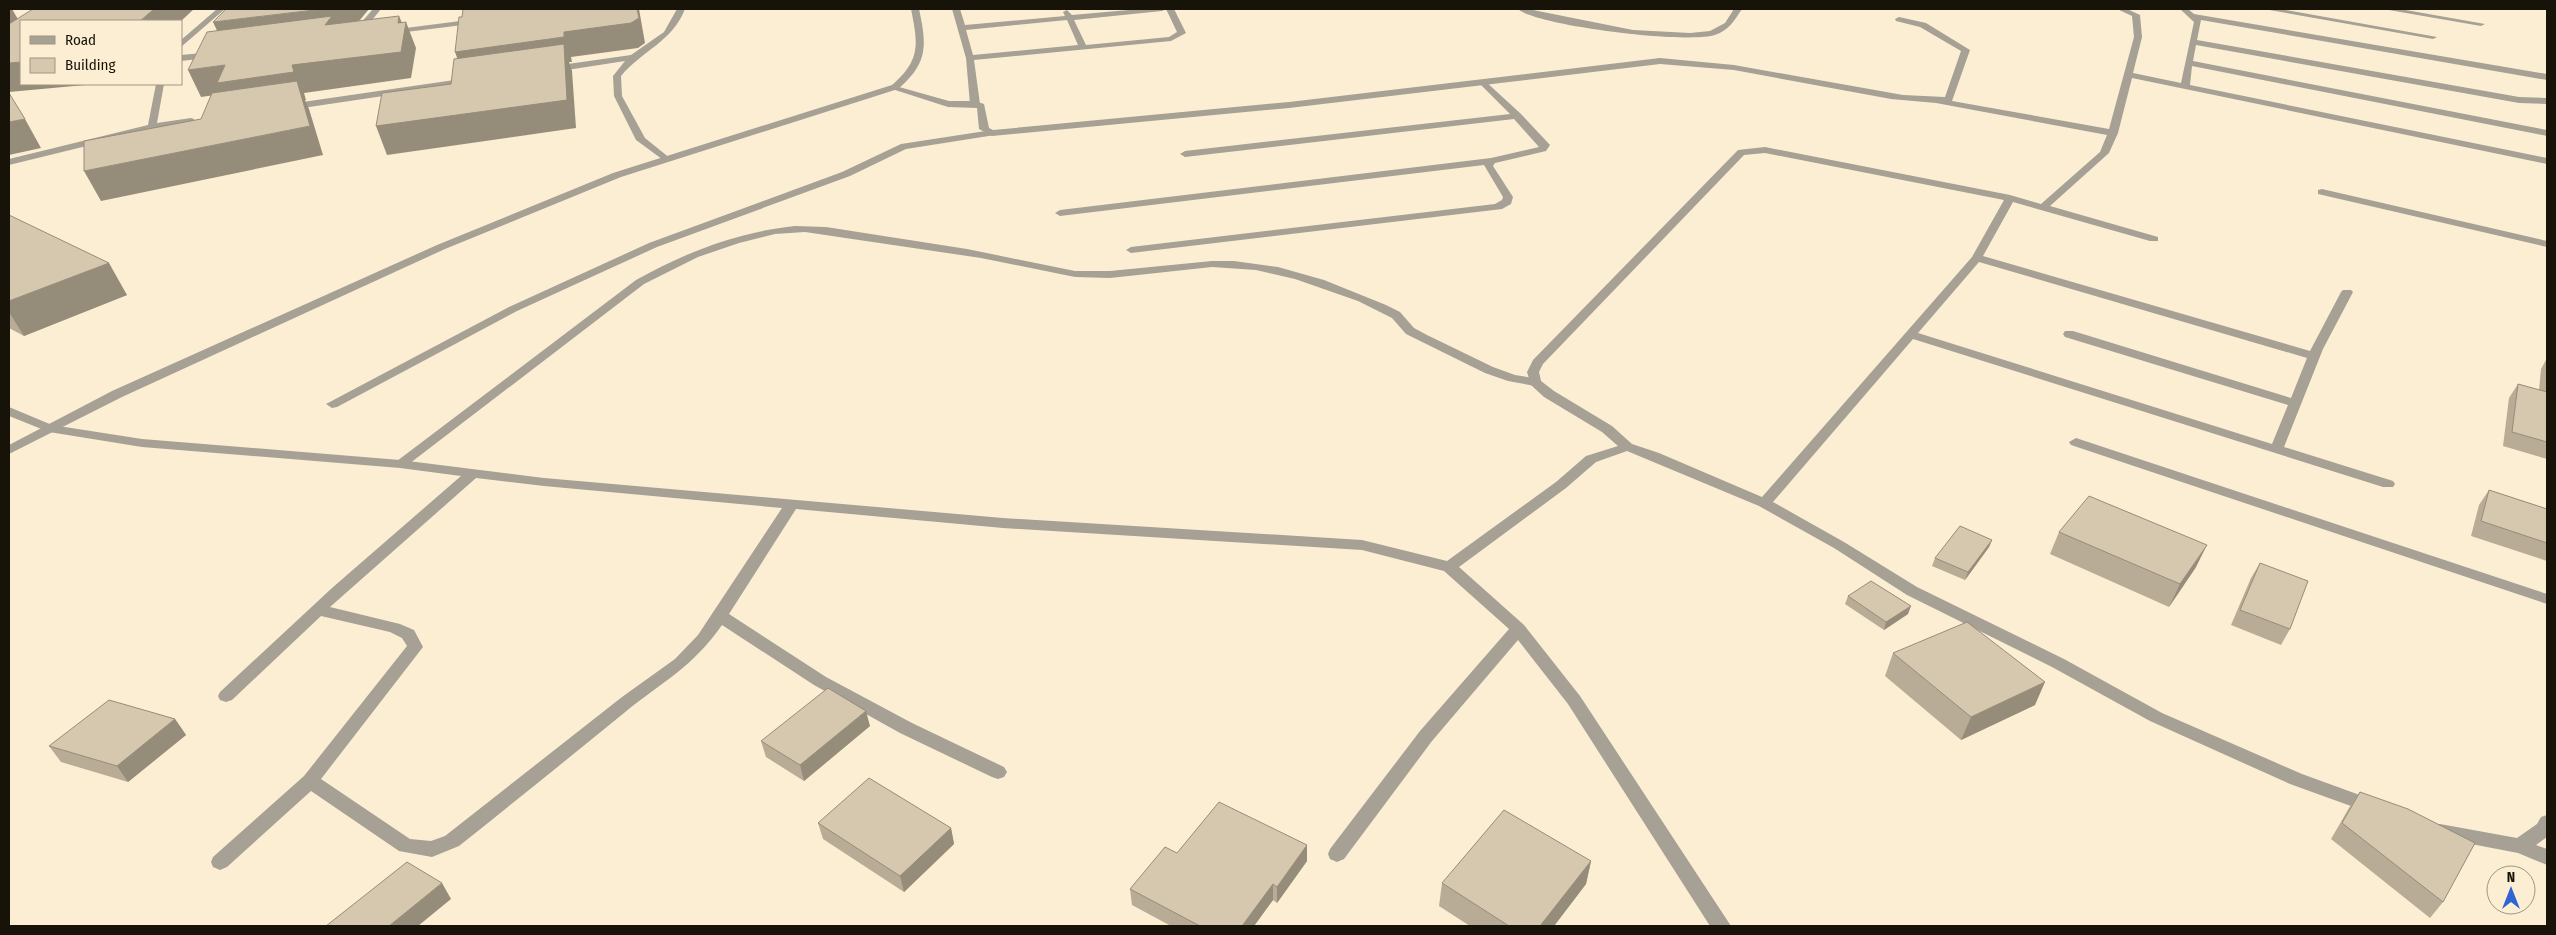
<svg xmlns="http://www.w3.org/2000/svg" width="2556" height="935" font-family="'Fira Sans Condensed',sans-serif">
	<rect width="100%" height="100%" fill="#fceed3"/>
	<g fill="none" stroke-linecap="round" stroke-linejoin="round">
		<!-- service -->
		<path fill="#a6a095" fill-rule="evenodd" d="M 952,9 L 960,9 L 965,25 L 1065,16 L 1063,12 L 1067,10 L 1072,15 L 1140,9 L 1166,9 L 1162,11 L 1074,20 L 1086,45 L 1169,37 L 1177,32 L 1166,9 L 1174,9 L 1186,33 L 1171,41 L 974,60 L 980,104 L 975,107 L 970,104 L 966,58 ZM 1067,20 L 1078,45 L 973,55 L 966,30 Z
			M 1518,9 L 1528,9 L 1633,30 L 1690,33 L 1710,31 L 1725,23 L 1734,9 L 1742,9 C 1734,21 1729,30 1715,35 C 1688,44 1537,26 1518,9 Z
			M 1484,80 L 1521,114 L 1550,145 L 1546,151 L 1495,163 L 1493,166 L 1513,197 L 1511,204 L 1502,209 L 1131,253 L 1126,250 L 1131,247 L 1495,204 L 1502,200 L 1503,197 L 1484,165 L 1060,216 L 1055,213 L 1060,210 L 1491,158 L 1539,147 L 1514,119 L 1185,157 L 1180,154 L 1185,151 L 1510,114 L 1481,85 L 1481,81 Z
			M 992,130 L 995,131 L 995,135 L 906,149 L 850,176 L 657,247 L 517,311 L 337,407 L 332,408 L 326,404 L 509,307 L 649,243 L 842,172 L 901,144 Z
			M 795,226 L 826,227 L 967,249 L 1075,271 L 1110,271 L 1212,261 L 1234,261 L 1278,267 L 1324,280 L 1386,305 L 1400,312 L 1414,328 L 1427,335 L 1493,367 L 1515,375 L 1539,379 L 1541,382 L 1535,386 L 1508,381 L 1485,373 L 1406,334 L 1392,318 L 1358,301 L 1295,279 L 1256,270 L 1212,267 L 1110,278 L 1075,277 L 981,258 L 805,232 L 775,234 L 739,243 L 698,257 L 644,284 L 405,467 L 395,467 L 393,464 L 636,280 C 686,252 738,232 795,226 Z"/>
		<!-- minor -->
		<path fill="#a6a095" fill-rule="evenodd" d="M 217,9 L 225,9 L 181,47 L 181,40 Z
			M 373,9 L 381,9 L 360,35 L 354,35 L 354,31 Z
			M 677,9 L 685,9 C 672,42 643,50 621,76 L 622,96 L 645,138 L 671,159 L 666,162 L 636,140 L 614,96 L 613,76 L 625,61 L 554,72 L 550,69 L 554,66 L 631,55 L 664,32 Z
			M 2117,9 L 2127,9 L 2140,15 L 2142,37 L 2133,73 L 2181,83 L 2194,22 L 2180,9 L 2188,9 L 2194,14 L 2547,74 L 2547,80 L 2201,20 L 2197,40 L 2519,97 L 2547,98 L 2547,104 L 2519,103 L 2196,45 L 2193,61 L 2547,130 L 2547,136 L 2192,66 L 2190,85 L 2547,158 L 2547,164 L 2132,78 L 2118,133 L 2109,153 L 2050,206 L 2158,237 L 2158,241 L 2150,241 L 2013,202 L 1983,256 L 2310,351 L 2341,292 L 2343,290 L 2351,290 L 2353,292 L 2323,349 L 2284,447 L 2393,481 L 2395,484 L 2393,487 L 2383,487 L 1913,339 L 1773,502 L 1844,542 L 1917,587 L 2064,659 L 2162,713 L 2302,774 L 2379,802 L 2382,807 L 2379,812 L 2373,814 L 2290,784 L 2150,721 L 2052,667 L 1907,595 L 1834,548 L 1759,506 L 1627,451 L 1596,462 L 1566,488 L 1459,567 L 1524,625 L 1580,696 L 1731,926 L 1710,926 L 1568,704 L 1518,640 L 1432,741 L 1344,859 L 1337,862 L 1330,859 L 1328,854 L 1330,849 L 1420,731 L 1509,629 L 1444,571 L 1362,550 L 1003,528 L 796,509 L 729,614 L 826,677 L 912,723 L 1004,767 L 1007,772 L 1004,777 L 998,779 L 992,777 L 900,733 L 814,685 L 722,625 C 693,667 662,682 624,713 C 569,758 514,802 459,846 L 432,857 L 399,851 L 311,791 L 227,867 L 220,870 L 213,867 L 211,862 L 213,857 L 304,776 L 407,646 L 402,638 L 390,632 L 321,616 L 232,700 L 226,702 L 220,700 L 218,696 L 220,692 L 332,588 L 461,476 L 400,468 L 142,447 L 49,432 L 9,416 L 9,407 L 52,425 L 142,439 L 400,460 L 544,478 L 1003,518 L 1362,540 L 1447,561 L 1556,482 L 1586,456 L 1618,446 L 1602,432 L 1544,397 L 1531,385 L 1527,372 L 1533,360 L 1738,150 L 1765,147 L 2010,195 L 2041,204 L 2100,152 L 2107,135 L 1936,103 L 1891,99 L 1734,70 L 1660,64 L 1289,108 L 992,136 L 979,129 L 977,108 L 948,107 L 892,89 L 892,85 L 949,101 L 975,101 L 984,104 L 989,128 L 993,130 L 1289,102 L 1660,58 L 1734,65 L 1903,95 L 1945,97 L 1961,51 L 1920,27 L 1896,21 L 1895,19 L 1899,17 L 1926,23 L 1970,50 L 1952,101 L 2109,129 L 2134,37 L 2132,16 ZM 1765,153 L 2004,200 L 1972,257 L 1762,497 L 1659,453 L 1632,444 L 1612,426 L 1554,391 L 1541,381 L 1539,372 L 1543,364 L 1744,155 ZM 1979,262 L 2307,358 L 2291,398 L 2073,331 L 2065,331 L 2063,334 L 2065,337 L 2288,405 L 2272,444 L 1918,333 ZM 476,478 L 544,486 L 782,508 L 698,635 L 675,659 L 622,697 L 445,836 L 431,841 L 410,839 L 321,779 L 423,647 L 414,630 L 400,624 L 330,607 Z
			M 2264,9 L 2280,9 L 2437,37 L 2433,39 Z
			M 2383,9 L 2400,9 L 2485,24 L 2481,26 Z
			M 476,19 L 479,19 L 479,23 L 390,34 L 386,32 L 390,30 Z
			M 213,52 L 216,53 L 216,57 L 181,61 L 181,55 Z
			M 468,78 L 471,79 L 471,83 L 289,110 L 284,107 L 289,104 Z
			M 156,84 L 164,84 L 157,123 L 191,118 L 194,119 L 194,123 L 152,130 L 9,165 L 9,159 L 148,125 Z
			M 2322,189 L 2547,241 L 2547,247 L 2318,194 L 2318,190 Z
			M 2076,438 L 2547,594 L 2547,604 L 2071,445 L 2069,442 Z
			M 2547,815 L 2547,837 L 2536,845 L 2547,849 L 2547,865 L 2518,853 L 2440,838 L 2433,836 L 2431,831 L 2433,826 L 2440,824 L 2517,838 L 2537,824 L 2541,817 Z"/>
		<!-- tertiary -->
		<path fill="#a6a095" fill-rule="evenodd" d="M 911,9 L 919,9 C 927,46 928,63 898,89 L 621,177 L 445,249 L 122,397 L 9,454 L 9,445 L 112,391 L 437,245 L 613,173 L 892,85 C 921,60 918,44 911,9 Z"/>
	</g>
	<!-- wall -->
	<path fill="#b8ac96" d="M 9,215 L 127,295 L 24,336 L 9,328 Z
		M 2547,358 L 2547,459 L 2503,446 L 2509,398 L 2518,384 L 2539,390 L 2541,369 Z
		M 2489,490 L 2547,509 L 2547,561 L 2471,536 L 2479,505 Z
		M 2059,532 L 2196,567 L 2169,607 L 2050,554 Z
		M 1992,540 L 1989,547 L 1965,580 L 1932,566 L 1935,558 Z
		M 2260,563 L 2290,629 L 2281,645 L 2231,625 L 2251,578 Z
		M 1848,596 L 1908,614 L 1884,630 L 1845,604 Z
		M 1893,653 L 2035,705 L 1961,740 L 1885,676 Z
		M 175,719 L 186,735 L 128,782 L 61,762 L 49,746 Z
		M 870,726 L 804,781 L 766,757 L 761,741 Z
		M 2360,792 L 2443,902 L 2430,918 L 2331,839 L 2349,808 Z
		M 818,823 L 951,828 L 954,844 L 904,892 L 823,839 Z
		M 1307,845 L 1307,861 L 1277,903 L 1273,900 L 1254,926 L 1171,926 L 1132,905 L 1130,889 L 1177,853 Z
		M 1591,861 L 1586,884 L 1554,926 L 1470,926 L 1439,906 L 1442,883 Z"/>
	<!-- shaded-wall -->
	<path fill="#968c7a" d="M 9,9 L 12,9 L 19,21 L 9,24 Z
		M 154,9 L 194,9 L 181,21 L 140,21 Z
		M 323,9 L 369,9 L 350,32 L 225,48 L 213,22 Z
		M 637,9 L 639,9 L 645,43 L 638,48 L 571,57 L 572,62 L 569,62 L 572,71 L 576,128 L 387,155 L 376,126 L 464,77 L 455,52 L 564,32 Z
		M 399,16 L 405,30 L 406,22 L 416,48 L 411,78 L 304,93 L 306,100 L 305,100 L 309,109 L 323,155 L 101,201 L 84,171 L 310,126 L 222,94 L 201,97 L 188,70 L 225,65 L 292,65 L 398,23 Z
		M 21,62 L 21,84 L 96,84 L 9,92 L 9,63 Z
		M 25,119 L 41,148 L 9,155 L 9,122 Z
		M 109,263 L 127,295 L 24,336 L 9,312 L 9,301 Z
		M 1992,540 L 1989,547 L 1965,580 L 1968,572 Z
		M 2207,545 L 2196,567 L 2169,607 L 2180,584 Z
		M 1911,606 L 1908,614 L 1884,630 L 1886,622 Z
		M 2045,682 L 2035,705 L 1961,740 L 1971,717 Z
		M 866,711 L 870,726 L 804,781 L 800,765 Z
		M 175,719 L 186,735 L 128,782 L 117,766 Z
		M 951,828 L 954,844 L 904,892 L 900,876 Z
		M 1307,845 L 1307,861 L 1277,903 L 1277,887 Z
		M 1591,861 L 1586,884 L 1554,926 L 1540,926 Z
		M 442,883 L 451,899 L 418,926 L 389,926 Z
		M 1273,884 L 1273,900 L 1254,926 L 1242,926 Z"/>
	<!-- building -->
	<path fill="#d6c8ae" stroke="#968c7a" d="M 33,9 L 154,9 L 140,21 L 21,21 L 21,62 L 9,63 L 9,24 Z
		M 226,9 L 323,9 L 213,22 Z
		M 463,9 L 637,9 L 639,18 L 631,23 L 564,32 L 564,37 L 455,52 L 459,17 L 462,17 Z
		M 332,16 L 325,25 L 399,16 L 398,23 L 406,22 L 401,52 L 292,65 L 294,72 L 217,83 L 225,65 L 188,70 L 207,32 Z
		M 564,44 L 567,100 L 376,126 L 382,93 L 451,84 L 454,59 Z
		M 297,81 L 310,126 L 84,171 L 84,141 L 201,119 L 212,93 Z
		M 9,93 L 25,119 L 9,122 Z
		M 9,215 L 109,263 L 9,301 Z
		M 2518,384 L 2547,392 L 2547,384 L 2547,442 L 2512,432 Z
		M 2489,490 L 2547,509 L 2547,543 L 2481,521 Z
		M 2089,496 L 2207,545 L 2180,584 L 2059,532 Z
		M 1960,526 L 1992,540 L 1968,572 L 1935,558 Z
		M 2260,563 L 2308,581 L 2290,629 L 2240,610 Z
		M 1871,581 L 1911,606 L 1886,622 L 1848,596 Z
		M 1967,622 L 2045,682 L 1971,717 L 1893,653 Z
		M 828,688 L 866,711 L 800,765 L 761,741 Z
		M 109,700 L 175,719 L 117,766 L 49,746 Z
		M 869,778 L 951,828 L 900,876 L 818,823 Z
		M 2360,792 L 2408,809 L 2475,843 L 2443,902 L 2342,823 Z
		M 1219,802 L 1307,845 L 1277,887 L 1273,884 L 1242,926 L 1200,926 L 1130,889 L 1165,847 L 1177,853 Z
		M 1504,810 L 1591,861 L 1540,926 L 1509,926 L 1442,883 Z
		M 407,862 L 442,883 L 389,926 L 326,926 Z"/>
	<!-- border -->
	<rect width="2556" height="935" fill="none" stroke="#181309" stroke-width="20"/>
	<!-- legend -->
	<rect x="20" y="20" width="162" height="65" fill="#fceed3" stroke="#a19682"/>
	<rect x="30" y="36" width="25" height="8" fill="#a6a095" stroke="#a19682"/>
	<text x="65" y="45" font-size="15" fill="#181309">Road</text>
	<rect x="30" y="58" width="25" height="15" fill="#d6c8ae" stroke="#a19682"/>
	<text x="65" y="70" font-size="15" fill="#181309">Building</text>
	<!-- north arrow -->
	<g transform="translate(2511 890)"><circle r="24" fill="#fceed3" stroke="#a19682"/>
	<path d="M0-4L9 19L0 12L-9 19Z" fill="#3064d3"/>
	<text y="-8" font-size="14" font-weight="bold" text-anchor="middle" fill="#181309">N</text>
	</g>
</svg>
